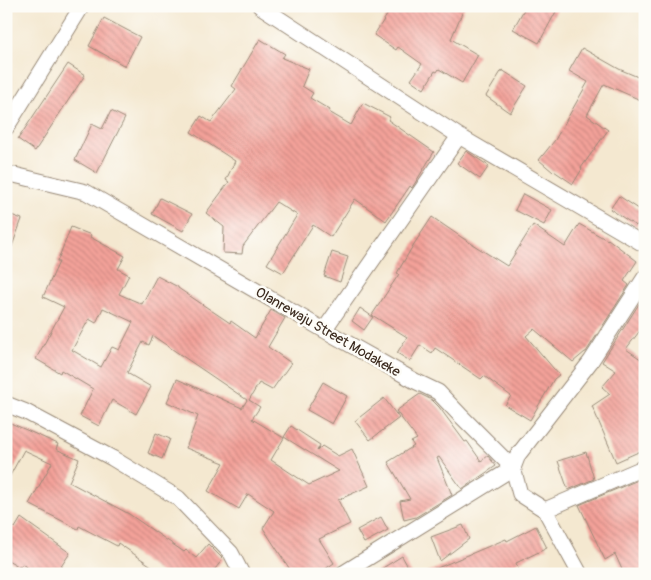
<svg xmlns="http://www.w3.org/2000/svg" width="651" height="580" font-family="Pangolin,sans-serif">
	<defs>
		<pattern id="building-back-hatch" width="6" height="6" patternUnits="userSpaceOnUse" patternTransform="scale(1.25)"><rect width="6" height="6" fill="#f4a29a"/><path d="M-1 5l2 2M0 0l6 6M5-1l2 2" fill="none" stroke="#c7847d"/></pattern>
	</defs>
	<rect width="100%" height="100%" fill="#fdfcf7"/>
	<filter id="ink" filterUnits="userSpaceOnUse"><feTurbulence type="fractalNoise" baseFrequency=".02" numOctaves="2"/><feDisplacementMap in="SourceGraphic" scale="10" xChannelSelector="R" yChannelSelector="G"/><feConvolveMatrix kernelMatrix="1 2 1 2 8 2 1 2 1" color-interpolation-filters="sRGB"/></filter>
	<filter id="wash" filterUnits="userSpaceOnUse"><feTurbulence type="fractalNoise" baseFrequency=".0096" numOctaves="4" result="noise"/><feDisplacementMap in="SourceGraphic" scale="20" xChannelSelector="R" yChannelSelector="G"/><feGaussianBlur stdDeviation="1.12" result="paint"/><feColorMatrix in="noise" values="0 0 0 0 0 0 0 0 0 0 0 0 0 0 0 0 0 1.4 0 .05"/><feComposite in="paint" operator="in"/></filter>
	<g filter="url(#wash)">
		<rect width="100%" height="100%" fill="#f4e8d0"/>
		<g id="blocks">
			<!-- building -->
			<path fill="url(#building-back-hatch)" fill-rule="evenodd" d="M 393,6 L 465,6 L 451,39 L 478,55 L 462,83 L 439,69 L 437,72 L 435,71 L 424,89 L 411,80 L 422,64 L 398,47 L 396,50 L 374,35 Z
				M 526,6 L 559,6 L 539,43 L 513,29 Z
				M 104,18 L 140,37 L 125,66 L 89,46 Z
				M 260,39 L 285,54 L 282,58 L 309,69 L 302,86 L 313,93 L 310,98 L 330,110 L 329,112 L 351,125 L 363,103 L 390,117 L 388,120 L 434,152 L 412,188 L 410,186 L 386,221 L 355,199 L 331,237 L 313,225 L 283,273 L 267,264 L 297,215 L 276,202 L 243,246 L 242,254 L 223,253 L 224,227 L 206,213 L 229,182 L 226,180 L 235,161 L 191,132 L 201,116 L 211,122 L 236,89 L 232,86 Z
				M 582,48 L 619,69 L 645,80 L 645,102 L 604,84 L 587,115 L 608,130 L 581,168 L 582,169 L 573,184 L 554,171 L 553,172 L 539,160 L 555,140 L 588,82 L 569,71 Z
				M 68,64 L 85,75 L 35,151 L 18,139 Z
				M 502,70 L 527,86 L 510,113 L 486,96 Z
				M 111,111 L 125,118 L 97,173 L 75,160 L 92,124 L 102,129 Z
				M 466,151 L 489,166 L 480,179 L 457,163 Z
				M 523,194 L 552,210 L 544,225 L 515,210 Z
				M 619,196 L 645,213 L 636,226 L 610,209 Z
				M 160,198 L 192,214 L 183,231 L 152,214 Z
				M 6,213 L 22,219 L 8,257 L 6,257 Z
				M 432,217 L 461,237 L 507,266 L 533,225 L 565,247 L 579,224 L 607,240 L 608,239 L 637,261 L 624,281 L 629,285 L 586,352 L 585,352 L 573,362 L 534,329 L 526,336 L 559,375 L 554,379 L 530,420 L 505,405 L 511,396 L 484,376 L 481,379 L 435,348 L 432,353 L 420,345 L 410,361 L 397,353 L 407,337 L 372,315 L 399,274 L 397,273 L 414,244 Z
				M 71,227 L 91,235 L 90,237 L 125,256 L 118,269 L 129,275 L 119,294 L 142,304 L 157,276 L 178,287 L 178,288 L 230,323 L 231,321 L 255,338 L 271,310 L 285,318 L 268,347 L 291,363 L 272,390 L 259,383 L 249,400 L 260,407 L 252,419 L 284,438 L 271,460 L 309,485 L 339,471 L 284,437 L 291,426 L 320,445 L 317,451 L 322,446 L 338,456 L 352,449 L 369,486 L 338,500 L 350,524 L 319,539 L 334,563 L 318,574 L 293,574 L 263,528 L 274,511 L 248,494 L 239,509 L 208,491 L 224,463 L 186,448 L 198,416 L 167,402 L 177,379 L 242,408 L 247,400 L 153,336 L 149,345 L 143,342 L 127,373 L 151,387 L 136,414 L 112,400 L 99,426 L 80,416 L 93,389 L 61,370 L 60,373 L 36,359 L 64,307 L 43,297 L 59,262 L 57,262 ZM 103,308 L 133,322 L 119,350 L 112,347 L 101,367 L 72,350 L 89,319 L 96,323 Z
				M 332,252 L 348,257 L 340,282 L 324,276 Z
				M 644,296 L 645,324 L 626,349 L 645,362 L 645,449 L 616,462 L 592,406 L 610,394 L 602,387 L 616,371 L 602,362 Z
				M 360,308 L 373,317 L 364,330 L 352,321 Z
				M 323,382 L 347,396 L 332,424 L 307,410 Z
				M 420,394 L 432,400 L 439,407 L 465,442 L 467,441 L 481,461 L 488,456 L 496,466 L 462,489 L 439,457 L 437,458 L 452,495 L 416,517 L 404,520 L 400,501 L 410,499 L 388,462 L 414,446 L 411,442 L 417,439 L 396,411 Z
				M 384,398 L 399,418 L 370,440 L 355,421 Z
				M 6,421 L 58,444 L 56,449 L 79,459 L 69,482 L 129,514 L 184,552 L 186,550 L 196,558 L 208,544 L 223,559 L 211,574 L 163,574 L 118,543 L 117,546 L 79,526 L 78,529 L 29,504 L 52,463 L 24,450 L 6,483 Z
				M 156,433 L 170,439 L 162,459 L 148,453 Z
				M 586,452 L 594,479 L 568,490 L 558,461 Z
				M 645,477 L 645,574 L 624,574 L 615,554 L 605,560 L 579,505 Z
				M 381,517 L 388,530 L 364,543 L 357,530 Z
				M 21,518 L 70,553 L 56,574 L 36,574 L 22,564 L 20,567 L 6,559 L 6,533 L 11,525 L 15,528 Z
				M 463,525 L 469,539 L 440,561 L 431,537 Z
				M 536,526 L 547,548 L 516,563 L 520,574 L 423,574 L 506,539 L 507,541 Z
				M 402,556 L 412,574 L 373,574 Z"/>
		</g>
	</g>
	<g filter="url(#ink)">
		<use href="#blocks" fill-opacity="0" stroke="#988977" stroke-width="1"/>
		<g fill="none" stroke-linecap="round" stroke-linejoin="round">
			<defs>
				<path id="street" d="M 260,6 L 459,136 L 645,245
					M 6,128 L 82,6
					M 6,173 L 86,192 L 324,330 L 415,381 L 438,392 L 460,415 L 513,468 L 520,494 L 545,510 L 580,574
					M 324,330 L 459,136
					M 6,404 L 26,412 L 112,458 L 178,498 L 231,553 L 242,574
					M 545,510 L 645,467
					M 342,574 L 513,468 L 518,455 L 591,361 L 645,277"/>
			</defs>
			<!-- street casing -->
			<use href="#street" stroke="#988977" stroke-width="17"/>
			<!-- street -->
			<use href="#street" stroke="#fff" stroke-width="15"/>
		</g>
	</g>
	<g text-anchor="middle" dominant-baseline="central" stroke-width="5" stroke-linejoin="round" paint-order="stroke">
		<!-- street labels -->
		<g font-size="14" fill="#3b2a1e" stroke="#fdfcf7">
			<text transform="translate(328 332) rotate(30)">Olanrewaju Street Modakeke</text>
		</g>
	</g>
	<!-- margin -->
	<rect width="651" height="580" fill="none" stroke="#fdfcf7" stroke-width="25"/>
</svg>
